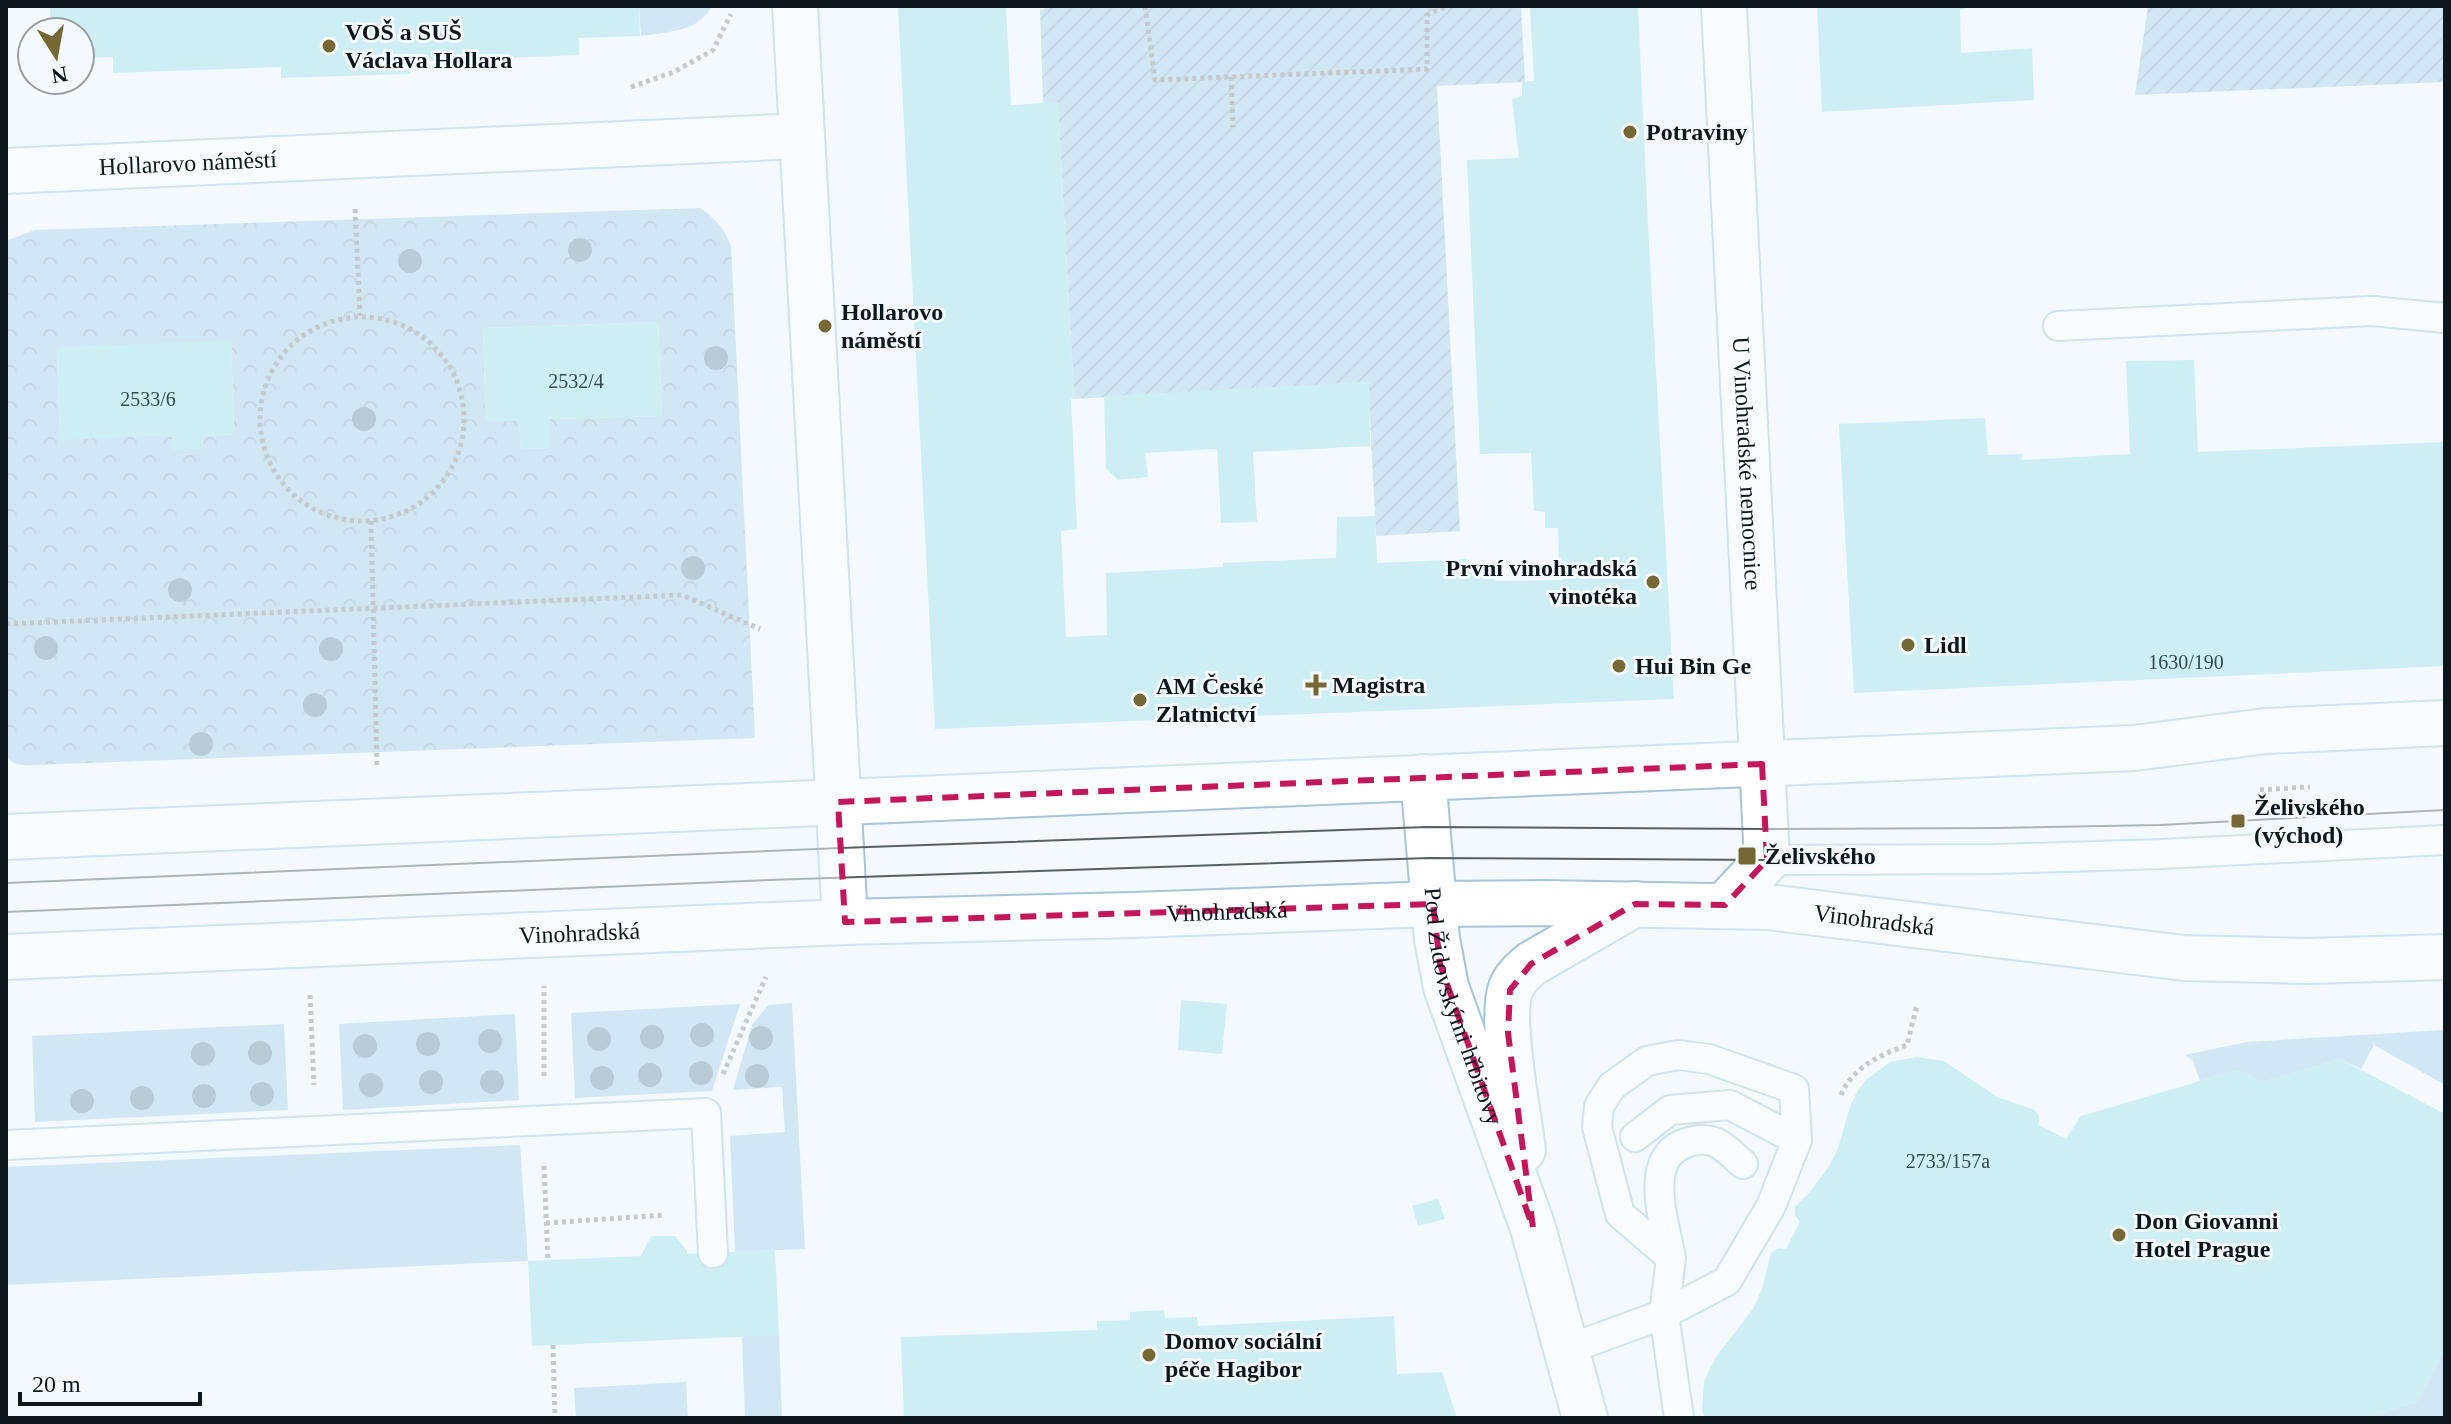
<svg xmlns="http://www.w3.org/2000/svg" width="2451" height="1424" font-family="Georgia,serif">
	<defs>
		<pattern id="park-crowns" width="20" height="18" patternUnits="userSpaceOnUse" patternTransform="scale(2)"><rect width="20" height="18" fill="#a9d0e6"/><path d="M2 6a3 3 0 1 1 6 0M12 15a3 3 0 1 1 6 0" fill="none" stroke="#90b2c5"/></pattern>
		<pattern id="garden-furrows" width="10" height="10" patternUnits="userSpaceOnUse" patternTransform="scale(2)"><rect width="10" height="10" fill="#a9d0e6"/><path d="M-1 1l2-2M0 10L10 0M9 11l2-2" fill="none" stroke="#90b2c5"/></pattern>
	</defs>
	<rect width="100%" height="100%" fill="#f3f9fd"/>
	<!-- grass -->
	<path fill="#a9d0e6" d="M 639,6 L 712,6 C 699,32 667,32 641,36 Z
		M 792,1003 L 805,1249 L 735,1252 L 730,1136 L 785,1132 L 782,1087 L 733,1090 L 752,1025 L 768,1005 Z
		M 740,1004 L 712,1091 L 575,1098 L 571,1013 Z
		M 515,1014 L 519,1100 L 343,1110 L 339,1024 Z
		M 284,1024 L 288,1110 L 35,1122 L 32,1036 Z
		M 2443,1030 L 2445,1031 L 2445,1085 L 2374,1045 L 2361,1069 L 2340,1059 L 2262,1082 L 2238,1070 L 2200,1081 L 2192,1059 L 2184,1055 L 2247,1042 Z
		M 520,1145 L 528,1261 L 6,1285 L 6,1167 Z
		M 779,1335 L 782,1418 L 745,1418 L 742,1336 Z
		M 2445,1349 L 2445,1418 L 2363,1418 L 2417,1402 Z
		M 686,1382 L 688,1418 L 576,1418 L 574,1388 Z"/>
	<!-- park -->
	<path fill="url(#park-crowns)" fill-rule="evenodd" d="M 700,208 C 716,219 724,228 731,246 L 755,738 L 34,765 C 21,765 12,766 6,754 L 6,241 L 35,230 ZM 658,322 L 662,416 L 550,419 L 550,448 L 521,449 L 519,421 L 486,421 L 483,328 ZM 231,341 L 234,434 L 203,436 L 172,450 L 172,435 L 60,439 L 57,348 Z"/>
	<!-- garden -->
	<path fill="url(#garden-furrows)" d="M 1044,6 L 1521,6 L 1525,82 L 1437,86 L 1460,531 L 1376,536 L 1368,382 L 1074,399 L 1058,103 L 1043,103 L 1040,10 L 1044,9 Z
		M 2148,6 L 2445,6 L 2445,82 L 2135,95 Z"/>
	<!-- building -->
	<path fill="#a1dfe7" d="M 50,6 L 639,6 L 640,36 L 579,38 L 579,55 L 411,62 L 410,74 L 281,78 L 281,67 L 113,73 L 113,57 L 80,58 L 80,32 L 51,32 Z
		M 898,6 L 1006,6 L 1011,105 L 1058,102 L 1074,399 L 1071,399 L 1077,529 L 1061,531 L 1066,637 L 1107,635 L 1106,573 L 1223,567 L 1223,563 L 1336,558 L 1337,517 L 1375,516 L 1377,563 L 1467,559 L 1468,571 L 1494,570 L 1494,581 L 1562,580 L 1563,562 L 1559,561 L 1558,528 L 1545,528 L 1545,512 L 1534,511 L 1531,453 L 1480,454 L 1467,160 L 1519,158 L 1512,99 L 1522,96 L 1522,82 L 1534,81 L 1530,6 L 1638,6 L 1648,225 L 1674,699 L 935,729 Z
		M 1817,6 L 1964,6 L 1965,9 L 1960,10 L 1961,53 L 2032,48 L 2034,100 L 1822,112 Z
		M 658,322 L 662,416 L 550,419 L 551,448 L 521,449 L 519,421 L 486,421 L 483,328 Z
		M 231,340 L 234,434 L 203,436 L 203,449 L 172,450 L 172,435 L 60,440 L 57,348 Z
		M 2194,360 L 2198,452 L 2445,442 L 2445,666 L 1854,693 L 1839,424 L 1985,418 L 1988,455 L 2022,454 L 2022,460 L 2130,454 L 2126,361 Z
		M 1369,382 L 1370,446 L 1253,452 L 1257,522 L 1221,523 L 1217,449 L 1145,453 L 1148,477 L 1118,480 L 1106,468 L 1104,396 Z
		M 1181,1000 L 1227,1004 L 1222,1054 L 1178,1050 Z
		M 1917,1057 L 1944,1061 L 1997,1097 L 2035,1110 L 2039,1116 L 2039,1125 L 2066,1139 L 2081,1116 L 2238,1070 L 2262,1082 L 2340,1059 L 2445,1114 L 2445,1349 L 2417,1402 L 2363,1418 L 1705,1418 L 1702,1410 L 1704,1381 L 1716,1357 L 1753,1309 L 1762,1289 L 1771,1253 L 1778,1248 L 1786,1249 L 1800,1222 L 1795,1215 L 1795,1207 L 1809,1193 L 1830,1165 L 1838,1148 L 1851,1104 L 1857,1092 L 1866,1080 L 1890,1062 Z
		M 1438,1199 L 1445,1219 L 1418,1226 L 1412,1206 Z
		M 651,1236 L 675,1236 L 687,1251 L 687,1254 L 775,1250 L 779,1335 L 532,1346 L 528,1261 L 641,1256 Z
		M 1164,1310 L 1165,1318 L 1197,1317 L 1198,1326 L 1394,1316 L 1397,1374 L 1442,1372 L 1457,1418 L 904,1418 L 901,1337 L 1097,1330 L 1097,1321 L 1130,1320 L 1130,1312 Z"/>
	<g fill="none" stroke-linecap="round" stroke-linejoin="round">
		<defs>
			<path id="service" d="M 2058,326 L 2372,311 L 2445,318
				M 1767,860 L 1996,859 L 2162,854 L 2445,840
				M 1635,1137 L 1670,1110 L 1730,1105 L 1797,1140
				M 6,1145 L 706,1113 L 713,1253
				M 1671,1258 C 1665,1222 1640,1156 1689,1142 C 1714,1134 1725,1148 1743,1164
				M 1566,1350 L 1664,1314 L 1727,1281 L 1771,1206 L 1797,1140 L 1794,1089 L 1709,1059 L 1678,1055 L 1647,1061 L 1612,1086 L 1599,1106 L 1597,1127 L 1620,1214 L 1671,1258 L 1664,1314 L 1679,1418"/>
			<g id="minor">
				<path d="M 795,6 L 845,922"/>
				<path id="s1" d="M 1724,6 L 1767,860 L 1725,905"/>
				<path id="s2" d="M 6,171 L 802,136"/>
				<path id="s3" d="M 1423,777 L 1437,939 L 1446,987 L 1533,1228 L 1585,1418"/>
				<path d="M 1523,1150 C 1519,1115 1499,1018 1511,988 C 1515,978 1523,971 1531,964 L 1635,904"/>
			</g>
			<g id="secondary">
				<path d="M 6,837 L 2134,748 L 2266,731 L 2445,723"/>
				<path id="s4" d="M 6,957 L 845,922 L 1134,915 L 1433,904 L 1543,903 L 1768,907 L 2184,958 L 2309,961 L 2445,957"/>
			</g>
		</defs>
		<!-- service casing -->
		<use href="#service" stroke="#a7c5d7" stroke-width="32"/>
		<!-- minor casing -->
		<use href="#minor" stroke="#a7c5d7" stroke-width="48"/>
		<!-- secondary casing -->
		<use href="#secondary" stroke="#a7c5d7" stroke-width="48"/>
		<!-- path -->
		<path stroke="#889196" stroke-width="5" stroke-dasharray="4 4" stroke-linecap="butt" d="M 1145,6 L 1155,80 L 1427,69 L 1427,15 L 1448,6
			M 1231,77 L 1233,127
			M 631,87 L 674,72 L 713,50 L 731,14
			M 355,209 L 360,316
			M260 419a102 102 0 1 1 204 0a102 102 0 1 1-204 0Z
			M 371,521 L 377,768
			M 6,624 L 682,595 L 760,629
			M 2260,790 L 2310,787
			M 310,995 L 314,1085
			M 723,1074 L 766,977
			M 544,1076 L 544,986
			M 1841,1095 C 1853,1067 1880,1055 1907,1045 L 1917,1005
			M 544,1166 L 548,1260
			M 546,1223 L 665,1215
			M 553,1345 L 555,1418"/>
		<!-- service -->
		<use href="#service" stroke="#fff" stroke-width="28"/>
		<!-- minor -->
		<use href="#minor" stroke="#fff" stroke-width="44"/>
		<!-- secondary -->
		<use href="#secondary" stroke="#fff" stroke-width="44"/>
		<!-- tram -->
		<path stroke="#566065" stroke-width="2" d="M 6,883 L 840,848 L 1427,827 L 1766,829 L 1998,828 L 2160,825 L 2445,810
			M 6,912 L 769,880 L 1429,858 L 1767,860"/>
	</g>
	<!-- trees -->
	<g fill="#7096a7">
		<circle cx="580" cy="250" r="12"/>
		<circle cx="410" cy="261" r="12"/>
		<circle cx="716" cy="358" r="12"/>
		<circle cx="364" cy="419" r="12"/>
		<circle cx="693" cy="568" r="12"/>
		<circle cx="180" cy="590" r="12"/>
		<circle cx="46" cy="648" r="12"/>
		<circle cx="331" cy="649" r="12"/>
		<circle cx="315" cy="705" r="12"/>
		<circle cx="201" cy="744" r="12"/>
		<circle cx="702" cy="1035" r="12"/>
		<circle cx="652" cy="1037" r="12"/>
		<circle cx="761" cy="1038" r="12"/>
		<circle cx="599" cy="1039" r="12"/>
		<circle cx="490" cy="1041" r="12"/>
		<circle cx="428" cy="1044" r="12"/>
		<circle cx="365" cy="1046" r="12"/>
		<circle cx="260" cy="1053" r="12"/>
		<circle cx="203" cy="1054" r="12"/>
		<circle cx="701" cy="1073" r="12"/>
		<circle cx="650" cy="1075" r="12"/>
		<circle cx="757" cy="1076" r="12"/>
		<circle cx="602" cy="1078" r="12"/>
		<circle cx="431" cy="1082" r="12"/>
		<circle cx="492" cy="1082" r="12"/>
		<circle cx="371" cy="1085" r="12"/>
		<circle cx="262" cy="1094" r="12"/>
		<circle cx="204" cy="1096" r="12"/>
		<circle cx="142" cy="1098" r="12"/>
		<circle cx="82" cy="1101" r="12"/>
	</g>
	<!-- marked area -->
	<path d="M0 0H2451V1424H0ZM 1762,764 L 1767,860 L 1725,905 L 1635,904 L 1531,964 L 1510,990 L 1508,1033 L 1533,1228 L 1440,964 L 1433,904 L 845,922 L 838,802 Z" fill="#f3f9fd" fill-opacity=".55" fill-rule="evenodd"/>
	<path fill="none" stroke="#c2185b" stroke-width="6" stroke-dasharray="16 10" stroke-linejoin="round" d="M 1762,764 L 1767,860 L 1725,905 L 1635,904 L 1531,964 L 1510,990 L 1508,1033 L 1533,1228 L 1440,964 L 1433,904 L 845,922 L 838,802 Z"/>
	<!-- markers -->
	<g fill="#766835" stroke="#f3f9fd" stroke-width="3">
		<circle cx="329" cy="46" r="8"/>
		<circle cx="1630" cy="132" r="8"/>
		<circle cx="825" cy="326" r="8"/>
		<circle cx="1653" cy="582" r="8"/>
		<circle cx="1908" cy="645" r="8"/>
		<circle cx="1619" cy="666" r="8"/>
		<path d="M1312 673h8v8h8v8h-8v8h-8v-8h-8v-8h8z"/>
		<circle cx="1140" cy="700" r="8"/>
		<rect x="2230" y="813" width="16" height="16" rx="4"/>
		<rect x="1737" y="846" width="20" height="20" rx="4"/>
		<circle cx="2119" cy="1235" r="8"/>
		<circle cx="1149" cy="1355" r="8"/>
	</g>
	<g text-anchor="middle" dominant-baseline="central" stroke-width="6" stroke-linejoin="round" paint-order="stroke">
		<!-- number labels -->
		<g font-size="20" fill="#324a50">
			<text x="576" y="381">2532/4</text>
			<text x="148" y="399">2533/6</text>
			<text x="2186" y="662">1630/190</text>
			<text x="1948" y="1161">2733/157a</text>
		</g>
		<!-- poi labels -->
		<g font-size="24" font-weight="bold" fill="#0d181e" stroke="#f3f9fd" text-anchor="start">
			<text x="345" y="32">VOŠ a SUŠ<tspan x="345" dy="28">Václava Hollara</tspan></text>
			<text x="1646" y="132">Potraviny</text>
			<text x="841" y="312">Hollarovo<tspan x="841" dy="28">náměstí</tspan></text>
			<text x="1637" y="568" text-anchor="end">První vinohradská<tspan x="1637" dy="28">vinotéka</tspan></text>
			<text x="1924" y="645">Lidl</text>
			<text x="1635" y="666">Hui Bin Ge</text>
			<text x="1332" y="685">Magistra</text>
			<text x="1156" y="686">AM České<tspan x="1156" dy="28">Zlatnictví</tspan></text>
			<text x="2254" y="807">Želivského<tspan x="2254" dy="28">(východ)</tspan></text>
			<text x="1765" y="856">Želivského</text>
			<text x="2135" y="1221">Don Giovanni<tspan x="2135" dy="28">Hotel Prague</tspan></text>
			<text x="1165" y="1341">Domov sociální<tspan x="1165" dy="28">péče Hagibor</tspan></text>
		</g>
		<!-- street labels -->
		<g font-size="24" fill="#0d181e" stroke="#f3f9fd">
			<text stroke="none"><textPath href="#s2" startOffset="182">Hollarovo náměstí</textPath></text>
			<text stroke="none"><textPath href="#s1" startOffset="458">U Vinohradské nemocnice</textPath></text>
			<text stroke="none"><textPath href="#s4" startOffset="1222">Vinohradská</textPath></text>
			<text stroke="none"><textPath href="#s4" startOffset="1870">Vinohradská</textPath></text>
			<text stroke="none"><textPath href="#s4" startOffset="574">Vinohradská</textPath></text>
			<text stroke="none"><textPath href="#s3" startOffset="234">Pod Židovskými hřbitovy</textPath></text>
		</g>
	</g>
	<!-- border -->
	<rect width="2451" height="1424" fill="none" stroke="#0d181e" stroke-width="16"/>
	<!-- north arrow -->
	<g transform="translate(56 56) rotate(169)"><circle r="38" fill="#f3f9fd" stroke="#979fa4" stroke-width="2"/>
	<path d="M0-6L14 30L0 20L-14 30Z" fill="#766835"/>
	<text y="-12" font-size="22" font-weight="bold" text-anchor="middle" fill="#0d181e">N</text>
	</g>
	<!-- scale -->
	<path d="M20 1392v12h180v-12" fill="none" stroke="#0d181e" stroke-width="4"/>
	<text x="32" y="1392" font-size="24" fill="#0d181e" stroke="#f3f9fd" stroke-width="6" paint-order="stroke">20 m</text>
</svg>
